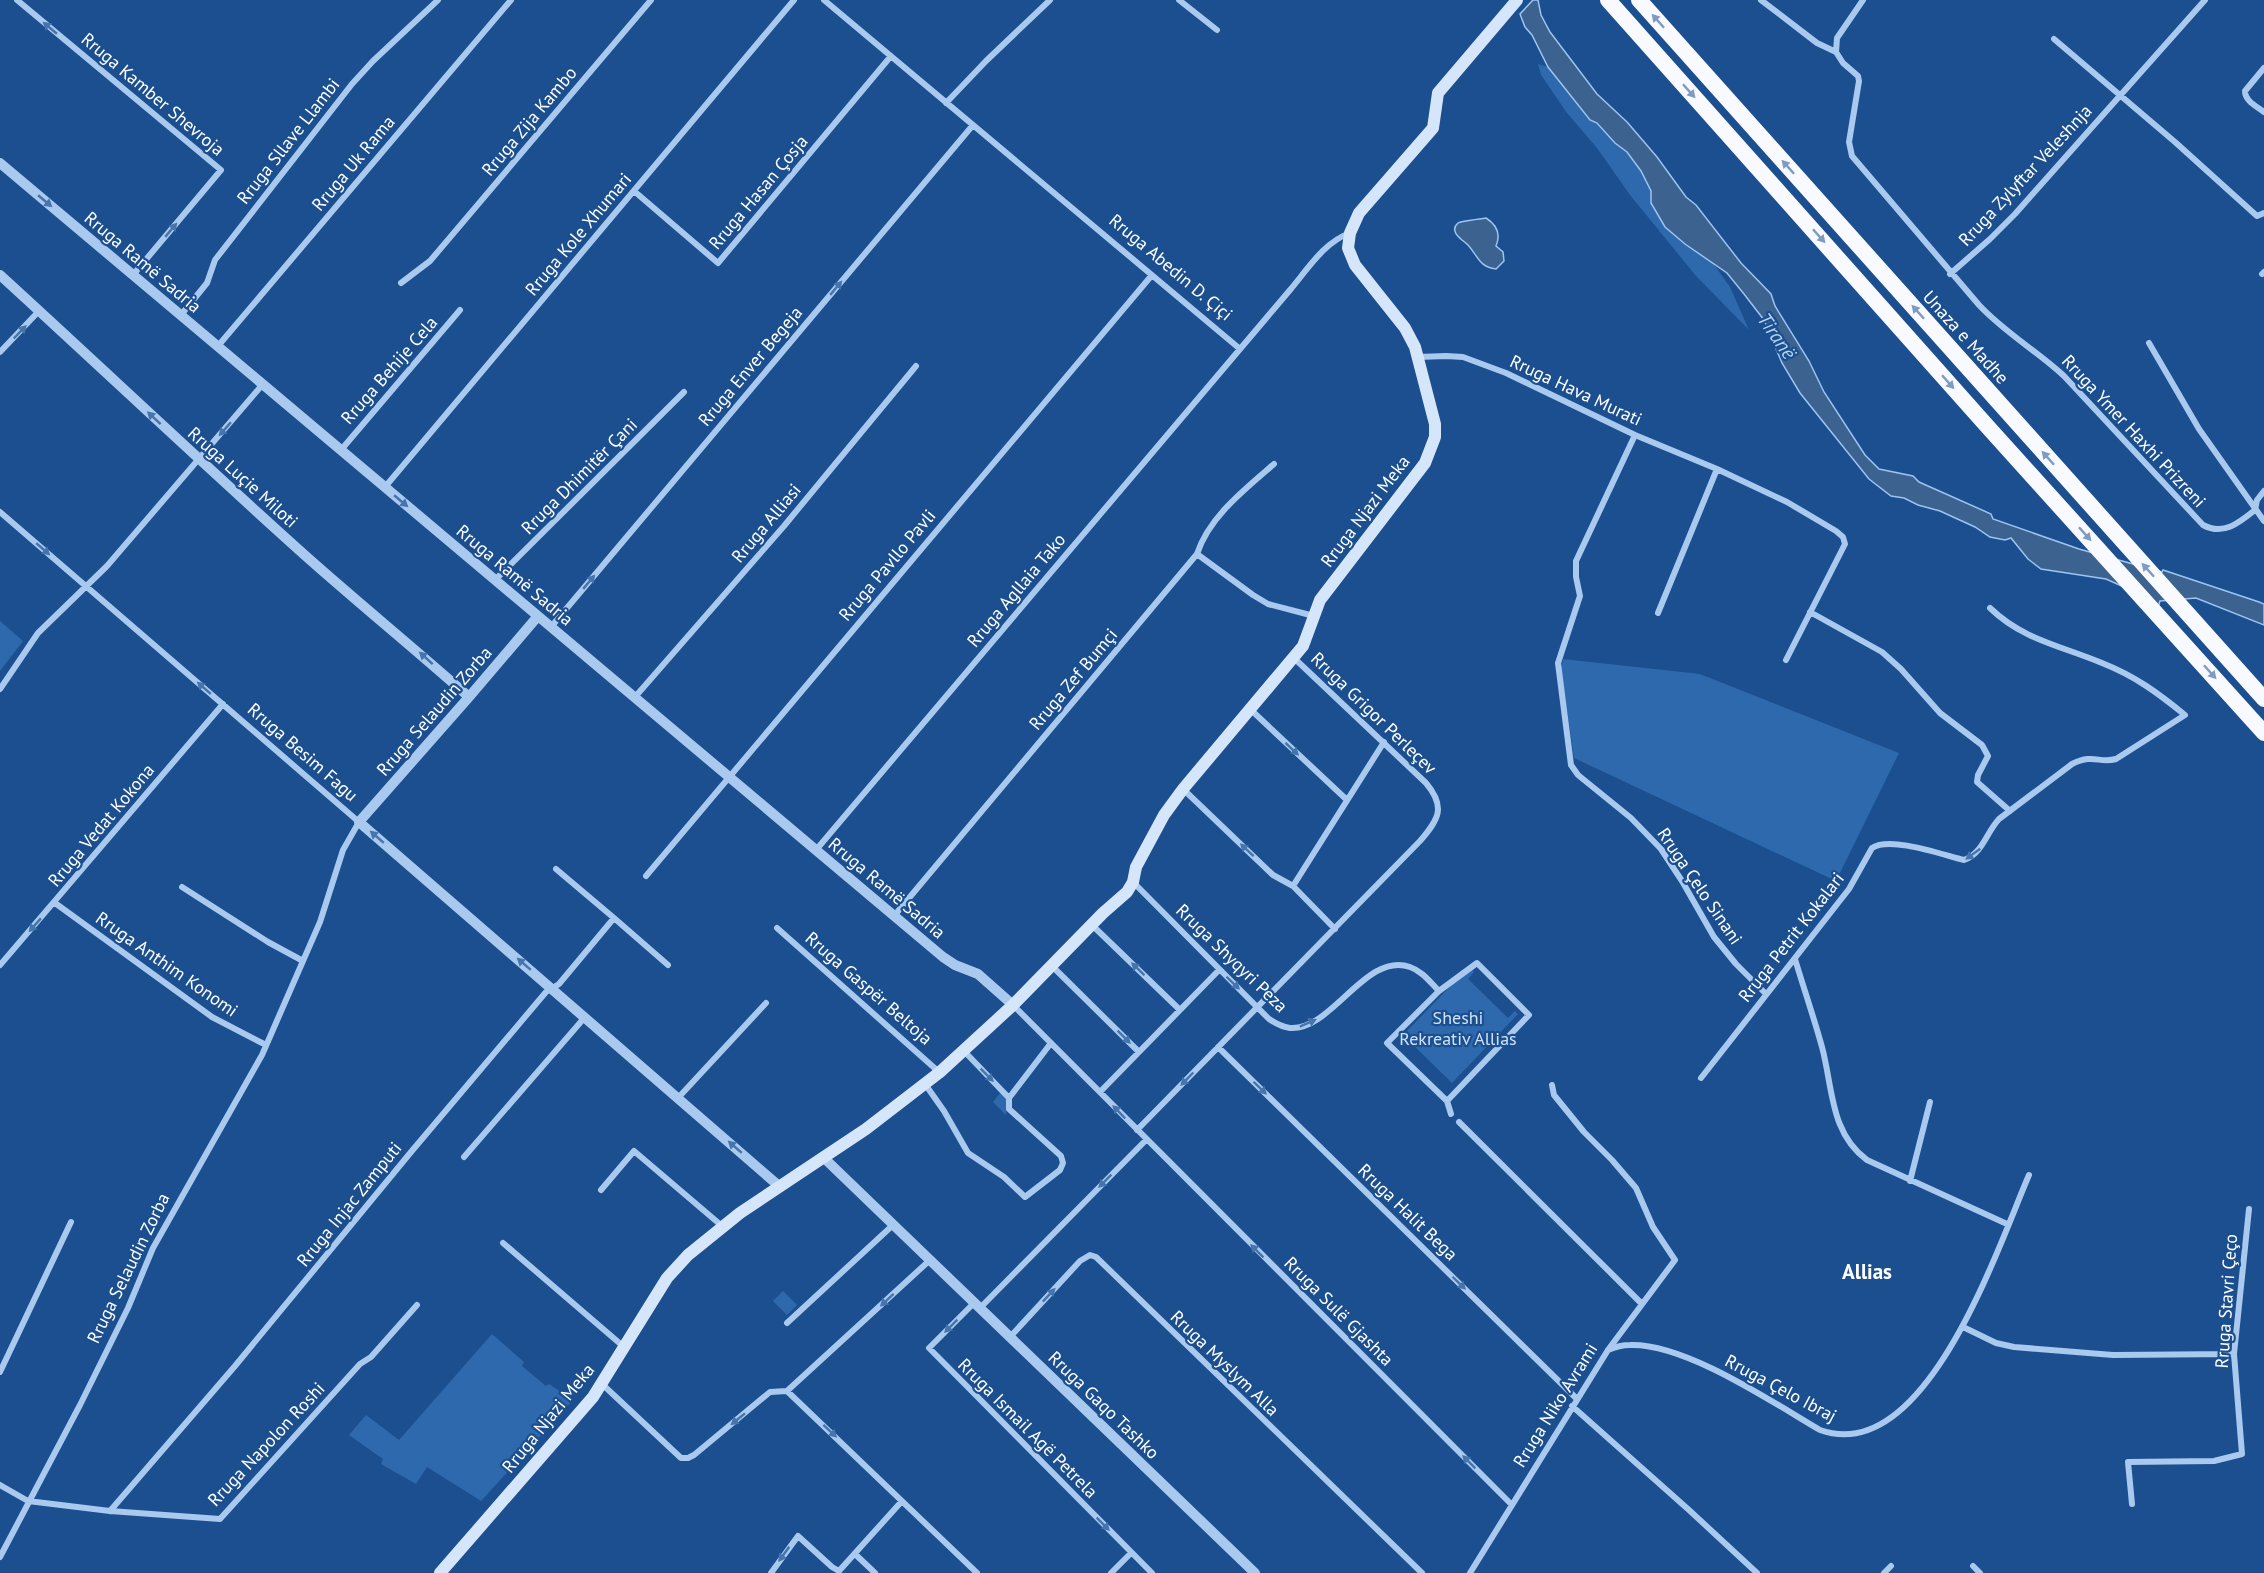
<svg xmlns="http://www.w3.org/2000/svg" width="2264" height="1573" font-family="'PT Sans',sans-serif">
	<rect width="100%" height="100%" fill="#1b4f8f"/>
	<!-- green -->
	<path fill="#2e69ad" d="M 1538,64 L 1548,67 L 1615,143 L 1627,152 L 1641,171 L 1651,191 L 1651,203 L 1665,227 L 1685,244 L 1710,259 L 1730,287 L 1749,330 L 1696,276 L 1630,195 L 1597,148 L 1567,113 L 1541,75 Z
		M 0,621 L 23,641 L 0,671 Z
		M 1563,659 L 1700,674 L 1899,753 L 1836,881 L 1574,758 L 1561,669 Z
		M 1469,967 L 1474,972 L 1468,979 L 1508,1018 L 1515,1011 L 1518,1014 L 1452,1083 L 1403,1035 Z
		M 1001,1092 L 1007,1098 L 1006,1115 L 993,1102 Z
		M 783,1291 L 797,1305 L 787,1315 L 773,1301 Z
		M 492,1334 L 524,1362 L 522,1366 L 546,1386 L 549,1384 L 573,1400 L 481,1501 L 427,1467 L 416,1484 L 381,1464 L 383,1459 L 349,1435 L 366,1415 L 399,1440 Z"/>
	<!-- water -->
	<path fill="#3c6290" stroke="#9cc4f0" stroke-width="1.5" d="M 1533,0 L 1538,0 L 1541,15 L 1550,32 L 1597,94 L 1627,122 L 1657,157 L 1686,197 L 1696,205 L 1741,263 L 1771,294 L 1775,306 L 1809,361 L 1824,392 L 1865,455 L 1879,469 L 1913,476 L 1919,482 L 1991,514 L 1993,519 L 2079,549 L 2162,572 L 2163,570 L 2259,602 L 2264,604 L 2264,625 L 2196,598 L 2160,601 L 2157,610 L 2153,600 L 2106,579 L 2041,569 L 2028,559 L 2011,538 L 2005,540 L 1990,537 L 1975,527 L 1940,511 L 1918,505 L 1904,498 L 1891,496 L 1869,479 L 1800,393 L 1782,363 L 1764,320 L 1744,294 L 1727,273 L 1685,244 L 1665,227 L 1651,203 L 1651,191 L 1641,171 L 1627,152 L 1615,143 L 1597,123 L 1590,120 L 1548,67 L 1532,35 L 1525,27 L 1520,14 Z
		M 1486,218 C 1497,225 1501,234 1496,246 L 1503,252 L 1504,261 L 1496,269 C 1479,267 1478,256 1468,245 C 1463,240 1448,232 1458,223 C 1461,221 1480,219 1486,218 Z"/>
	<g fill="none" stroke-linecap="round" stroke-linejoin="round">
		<!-- minor -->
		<path stroke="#a9c9ee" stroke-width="6" d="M 17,0 L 221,170 L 133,275
			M 824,0 L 1240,349
			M 1179,0 L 1217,30
			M 1761,0 L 1817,43 L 1836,52 L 1843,63 L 1858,76 L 1859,81 L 1849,142 L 1852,156 L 1979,305 C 2004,332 2037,351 2064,376 L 2203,525 C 2223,536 2239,523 2255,510
			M 2054,39 L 2175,142 L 2257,216 L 2264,213
			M 1836,52 L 1837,38 L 1863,0
			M 2264,68 L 2245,91 C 2245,101 2256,106 2264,112
			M 946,103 L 986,61 L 1050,0
			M 634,191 L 718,263 L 891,56
			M 1950,274 L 1990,239 L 2015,214 L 2205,0
			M 2262,274 L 2264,272
			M 401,283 L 430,261 L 651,0
			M 181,315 L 207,283 L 215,260 L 352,84 L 373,61 L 438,0
			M 2149,343 L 2199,429 L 2264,521
			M 218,346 L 511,0
			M 0,352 L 39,311
			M 1418,357 L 1446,356 L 1463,357 L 1506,373 L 1635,435 L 1717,469 L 1787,502 L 1836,531 L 1843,537 L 1845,544 L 1786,660
			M 1635,435 L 1576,561 L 1576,577 L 1580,596 L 1558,663 L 1571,765 L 1578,775 L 1631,818 L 1661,849 L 1682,881 L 1714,937 L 1736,964 L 1766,994
			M 341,450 L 460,310
			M 385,487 L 794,0
			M 2255,510 L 2257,500 L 2264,491
			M 0,512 L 359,822 L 343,850 L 320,922 L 262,1055 L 153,1248 L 128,1308 L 80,1405 L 0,1557
			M 1197,554 L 1253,595 L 1268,604 L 1314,616
			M 495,580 L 684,392
			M 1810,612 L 1882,652 L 1901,669 L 1940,713 L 1982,745 L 1988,756 L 1978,775 L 1977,782 L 2010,811
			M 1658,613 L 1717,469
			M 551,627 L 973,125
			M 0,689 L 38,633 L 107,566 L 263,384
			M 635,697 L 784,526 L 916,366
			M 1250,709 L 1347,800
			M 1183,789 L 1273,875 L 1293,886 L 1335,929
			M 816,850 L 1290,290 C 1307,270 1324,242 1350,233
			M 556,869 L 614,918
			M 646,876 L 1152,275
			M 1133,882 L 1269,1019 C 1275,1023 1282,1027 1290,1028 C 1332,1031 1366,951 1410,967 C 1422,971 1430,982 1439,991
			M 1293,886 L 1384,742
			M 182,887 L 268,942 L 303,961
			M 55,903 L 212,1017 L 266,1045
			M 894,916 L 1197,554 C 1209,517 1245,489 1274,464
			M 1092,925 L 1180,1010
			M 777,928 L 939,1072
			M 1795,959 C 1804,989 1814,1018 1822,1047 C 1833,1088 1830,1133 1867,1160 L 2007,1224
			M 0,965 L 223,704
			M 1052,966 L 1139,1052
			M 1013,1005 L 1511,1504
			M 1218,1047 L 1577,1399
			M 1701,1078 L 1849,889 L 1872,848 C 1891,836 1943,855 1964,860 C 1983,853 1986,833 1999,819 L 2072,764 C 2094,753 2099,764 2116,759 L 2185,715 C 2158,693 2135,676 2102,663 C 2062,646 2023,640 1990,608
			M 925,1084 L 944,1111 L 968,1153 L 1004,1177 L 1025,1197 L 1060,1170 L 1063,1163 L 1061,1156 L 1009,1109 L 1009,1098 L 964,1051
			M 1100,1092 L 1219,970
			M 678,1098 L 766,1003
			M 1009,1098 L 1051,1043
			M 1447,1101 L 1529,1015 L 1477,963 L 1439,991 L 1387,1043 L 1447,1101 L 1451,1114
			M 1459,1122 L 1642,1304
			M 1137,1130 L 1420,841 C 1439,819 1446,807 1426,783 L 1294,658
			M 464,1157 L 585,1017
			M 1910,1181 L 1930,1102
			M 601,1190 L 634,1151 L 722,1226
			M 503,1243 L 624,1347
			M 974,1303 L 929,1348 L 1152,1573
			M 980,1308 L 1146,1140
			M 787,1323 L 893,1225
			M 1963,1327 L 1996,1343 L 2014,1347 L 2113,1355 L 2234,1354
			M 1010,1337 L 1080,1261 L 1090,1255 L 1096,1257 L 1422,1573
			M 1608,1350 C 1615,1347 1623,1345 1630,1345 C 1685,1343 1772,1402 1820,1430 C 1926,1468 1998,1246 2029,1175
			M 0,1372 L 71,1222
			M 602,1384 L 681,1458 L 688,1458 L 694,1455 L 770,1392 L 787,1391 L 977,1573
			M 787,1391 L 930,1260
			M 1572,1406 L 1689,1510 L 1757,1573
			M 0,1485 L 28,1501 L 110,1511 L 220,1519 L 360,1364 L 371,1357 L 417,1305
			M 2132,1504 L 2128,1462 L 2214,1461 L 2242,1454 L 2234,1354 L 2249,1209
			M 110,1511 L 235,1366 L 411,1152 L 546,992 L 559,984 L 614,918 L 668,965
			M 855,1554 L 875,1573
			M 1973,1566 L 1980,1573
			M 771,1573 L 798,1536 L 832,1567 L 839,1571 L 902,1501
			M 1111,1573 L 1131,1553
			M 1470,1573 L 1608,1350 L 1675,1260 L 1653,1227 L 1636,1188 L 1612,1160 L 1584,1132 L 1554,1095 L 1552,1085
			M 1884,1573 L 1891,1566"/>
		<!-- tertiary -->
		<path stroke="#a9c9ee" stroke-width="10" d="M 0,163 L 943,957 L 955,965 L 978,974 L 1013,1005
			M 0,275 C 103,369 204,465 308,558 C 361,605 416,650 469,697
			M 538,616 L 469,697 L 359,822 L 779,1186
			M 823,1157 L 1255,1573"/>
		<!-- secondary -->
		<path stroke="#d6e6fa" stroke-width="12" d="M 440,1573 L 593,1397 L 667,1278 L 688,1255 L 740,1213 L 866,1129 L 940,1072 L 1013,1005 L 1103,913 L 1127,892 L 1133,882 L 1136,867 L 1164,815 L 1183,789 L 1303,646 L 1320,600 L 1425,463 L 1435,437 L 1435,424 L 1415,347 L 1405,328 L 1355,265 L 1348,248 L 1350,233 L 1359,213 L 1433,128 L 1438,93 L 1517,0"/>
		<!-- trunk -->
		<path stroke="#f8faff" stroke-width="16" d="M 1608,0 L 1987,426 L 2264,733
			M 1639,0 L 2264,699"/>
	</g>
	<!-- one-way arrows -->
	<defs><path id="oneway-solid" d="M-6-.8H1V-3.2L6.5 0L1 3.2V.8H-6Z" transform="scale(1.5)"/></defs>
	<g fill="#7e9cc1">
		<use href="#oneway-solid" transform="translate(1658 21) rotate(-132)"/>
		<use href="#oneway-solid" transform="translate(1689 91) rotate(48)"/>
		<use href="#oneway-solid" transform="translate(1788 167) rotate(-132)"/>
		<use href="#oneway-solid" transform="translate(1819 236) rotate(48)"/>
		<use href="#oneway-solid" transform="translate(1918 312) rotate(-132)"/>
		<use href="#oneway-solid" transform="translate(1948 382) rotate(49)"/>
		<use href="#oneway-solid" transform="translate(2048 458) rotate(-132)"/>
		<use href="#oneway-solid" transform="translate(2085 534) rotate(48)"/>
		<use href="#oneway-solid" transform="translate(2148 570) rotate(-132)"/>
		<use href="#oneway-solid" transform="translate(2210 672) rotate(48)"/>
	</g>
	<g fill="#4674ac">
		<use href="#oneway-solid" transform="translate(50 28) rotate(-140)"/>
		<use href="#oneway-solid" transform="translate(45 201) rotate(40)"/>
		<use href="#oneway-solid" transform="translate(171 230) rotate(-50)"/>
		<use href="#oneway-solid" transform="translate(836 288) rotate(-50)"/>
		<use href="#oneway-solid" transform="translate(20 332) rotate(-46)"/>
		<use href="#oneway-solid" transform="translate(154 418) rotate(-137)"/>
		<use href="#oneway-solid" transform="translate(225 429) rotate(131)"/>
		<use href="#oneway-solid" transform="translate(401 501) rotate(40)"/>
		<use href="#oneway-solid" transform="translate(43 549) rotate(41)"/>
		<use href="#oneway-solid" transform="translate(589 582) rotate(-50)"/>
		<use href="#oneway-solid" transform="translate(426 658) rotate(-138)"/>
		<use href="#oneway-solid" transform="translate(204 688) rotate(-139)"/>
		<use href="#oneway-solid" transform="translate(1292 749) rotate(43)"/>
		<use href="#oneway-solid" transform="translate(377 837) rotate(-139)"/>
		<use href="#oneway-solid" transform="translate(1247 850) rotate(-137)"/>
		<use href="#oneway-solid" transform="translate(1973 854) rotate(144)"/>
		<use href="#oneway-solid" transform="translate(35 925) rotate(131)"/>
		<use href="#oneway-solid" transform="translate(524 964) rotate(-139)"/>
		<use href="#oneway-solid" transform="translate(1138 969) rotate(-136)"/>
		<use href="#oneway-solid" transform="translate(1233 983) rotate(44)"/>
		<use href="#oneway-solid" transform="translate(1308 1023) rotate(-24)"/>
		<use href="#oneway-solid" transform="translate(1124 1037) rotate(45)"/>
		<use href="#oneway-solid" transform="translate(987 1075) rotate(45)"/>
		<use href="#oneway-solid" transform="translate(1187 1079) rotate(134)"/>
		<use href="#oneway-solid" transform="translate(1260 1088) rotate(44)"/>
		<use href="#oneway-solid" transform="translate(1119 1112) rotate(-134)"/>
		<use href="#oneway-solid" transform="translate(735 1147) rotate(-139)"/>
		<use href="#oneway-solid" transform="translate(1105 1181) rotate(135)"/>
		<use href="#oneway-solid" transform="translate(1257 1251) rotate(-135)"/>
		<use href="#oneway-solid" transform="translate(1459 1283) rotate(44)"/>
		<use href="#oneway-solid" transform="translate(1049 1295) rotate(-47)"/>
		<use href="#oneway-solid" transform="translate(887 1300) rotate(137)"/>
		<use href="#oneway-solid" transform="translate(951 1326) rotate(135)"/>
		<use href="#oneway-solid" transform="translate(738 1419) rotate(141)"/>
		<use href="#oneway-solid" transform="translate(830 1431) rotate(43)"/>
		<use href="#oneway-solid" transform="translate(1469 1462) rotate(-135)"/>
		<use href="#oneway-solid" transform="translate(1103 1524) rotate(45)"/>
		<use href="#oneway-solid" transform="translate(784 1554) rotate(126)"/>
	</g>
	<g text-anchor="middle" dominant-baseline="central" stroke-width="4.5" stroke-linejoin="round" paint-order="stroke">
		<!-- street labels -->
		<g font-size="18" fill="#fff" stroke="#1b4f8f">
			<text transform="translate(153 94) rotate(40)">Rruga Kamber Shevroja</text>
			<text transform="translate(529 121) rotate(-50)">Rruga Zija Kambo</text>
			<text transform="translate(288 141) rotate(-52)">Rruga Sllave Llambi</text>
			<text transform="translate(353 163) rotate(-50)">Rruga Uk Rama</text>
			<text transform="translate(2025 175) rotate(-47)">Rruga Zylyftar Veleshnja</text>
			<text transform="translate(758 192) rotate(-50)">Rruga Hasan Çosja</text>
			<text transform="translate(578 234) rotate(-50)">Rruga Kole Xhumari</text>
			<text transform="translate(143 262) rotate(40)">Rruga Ramë Sadria</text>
			<text transform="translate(1171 267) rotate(40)">Rruga Abedin D. Çiçi</text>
			<text transform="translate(1966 337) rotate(48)">Unaza e Madhe</text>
			<text transform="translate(750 366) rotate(-50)">Rruga Enver Begeja</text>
			<text transform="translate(389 370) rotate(-49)">Rruga Behije Cela</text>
			<text transform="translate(1576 390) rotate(25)">Rruga Hava Murati</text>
			<text transform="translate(2134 431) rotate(47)">Rruga Ymer Haxhi Prizreni</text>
			<text transform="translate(579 476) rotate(-45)">Rruga Dhimitër Çani</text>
			<text transform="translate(243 477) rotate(42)">Rruga Luçie Miloti</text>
			<text transform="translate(1365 511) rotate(-53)">Rruga Njazi Meka</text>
			<text transform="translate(766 523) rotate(-50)">Rruga Alliasi</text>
			<text transform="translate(887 565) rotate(-50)">Rruga Pavllo Pavli</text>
			<text transform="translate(515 575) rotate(40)">Rruga Ramë Sadria</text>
			<text transform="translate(1016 590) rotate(-50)">Rruga Agllaia Tako</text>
			<text transform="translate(1073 679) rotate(-50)">Rruga Zef Bumçi</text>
			<text transform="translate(434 711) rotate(-49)">Rruga Selaudin Zorba</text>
			<text transform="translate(1374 713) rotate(44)">Rruga Grigor Perleçev</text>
			<text transform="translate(303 752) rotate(41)">Rruga Besim Fagu</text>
			<text transform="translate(101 825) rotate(-50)">Rruga Vedat Kokona</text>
			<text transform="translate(1700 886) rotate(56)">Rruga Çelo Sinani</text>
			<text transform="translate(887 888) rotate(40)">Rruga Ramë Sadria</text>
			<text transform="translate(1791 937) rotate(-52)">Rruga Petrit Kokalari</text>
			<text transform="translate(1232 958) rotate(44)">Rruga Shyqyri Peza</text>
			<text transform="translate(167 964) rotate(35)">Rruga Anthim Konomi</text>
			<text transform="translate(869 988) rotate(41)">Rruga Gaspër Beltoja</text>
			<text transform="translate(349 1204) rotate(-51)">Rruga Injac Zamputi</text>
			<text transform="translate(1408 1212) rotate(44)">Rruga Halit Bega</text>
			<text transform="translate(128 1268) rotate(-64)">Rruga Selaudin Zorba</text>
			<text transform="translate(2226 1301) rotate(-86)">Rruga Stavri Çeço</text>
			<text transform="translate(1339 1311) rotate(45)">Rruga Sulë Gjashta</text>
			<text transform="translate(1225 1363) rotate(44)">Rruga Myslym Alla</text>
			<text transform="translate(1781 1388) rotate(28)">Rruga Çelo Ibraj</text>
			<text transform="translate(1104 1405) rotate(44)">Rruga Gaqo Tashko</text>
			<text transform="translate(1555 1405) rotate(-58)">Rruga Niko Avrami</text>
			<text transform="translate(548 1418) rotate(-51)">Rruga Njazi Meka</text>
			<text transform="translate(1028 1428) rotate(45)">Rruga Ismail Agë Petrela</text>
			<text transform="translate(266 1444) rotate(-47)">Rruga Napolon Roshi</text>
		</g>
		<!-- park labels -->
		<g font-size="18" fill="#cfe3fa" stroke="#1b4f8f">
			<text x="1458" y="1017">Sheshi<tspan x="1458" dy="21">Rekreativ Allias</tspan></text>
		</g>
		<!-- water labels -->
		<g font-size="20" font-style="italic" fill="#b5d3f5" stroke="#1b4f8f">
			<text transform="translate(1777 336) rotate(55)">Tiranë</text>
		</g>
		<!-- quarter labels -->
		<g font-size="21" font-weight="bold" fill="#fff" stroke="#1b4f8f">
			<text x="1867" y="1271">Allias</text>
		</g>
	</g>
</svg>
